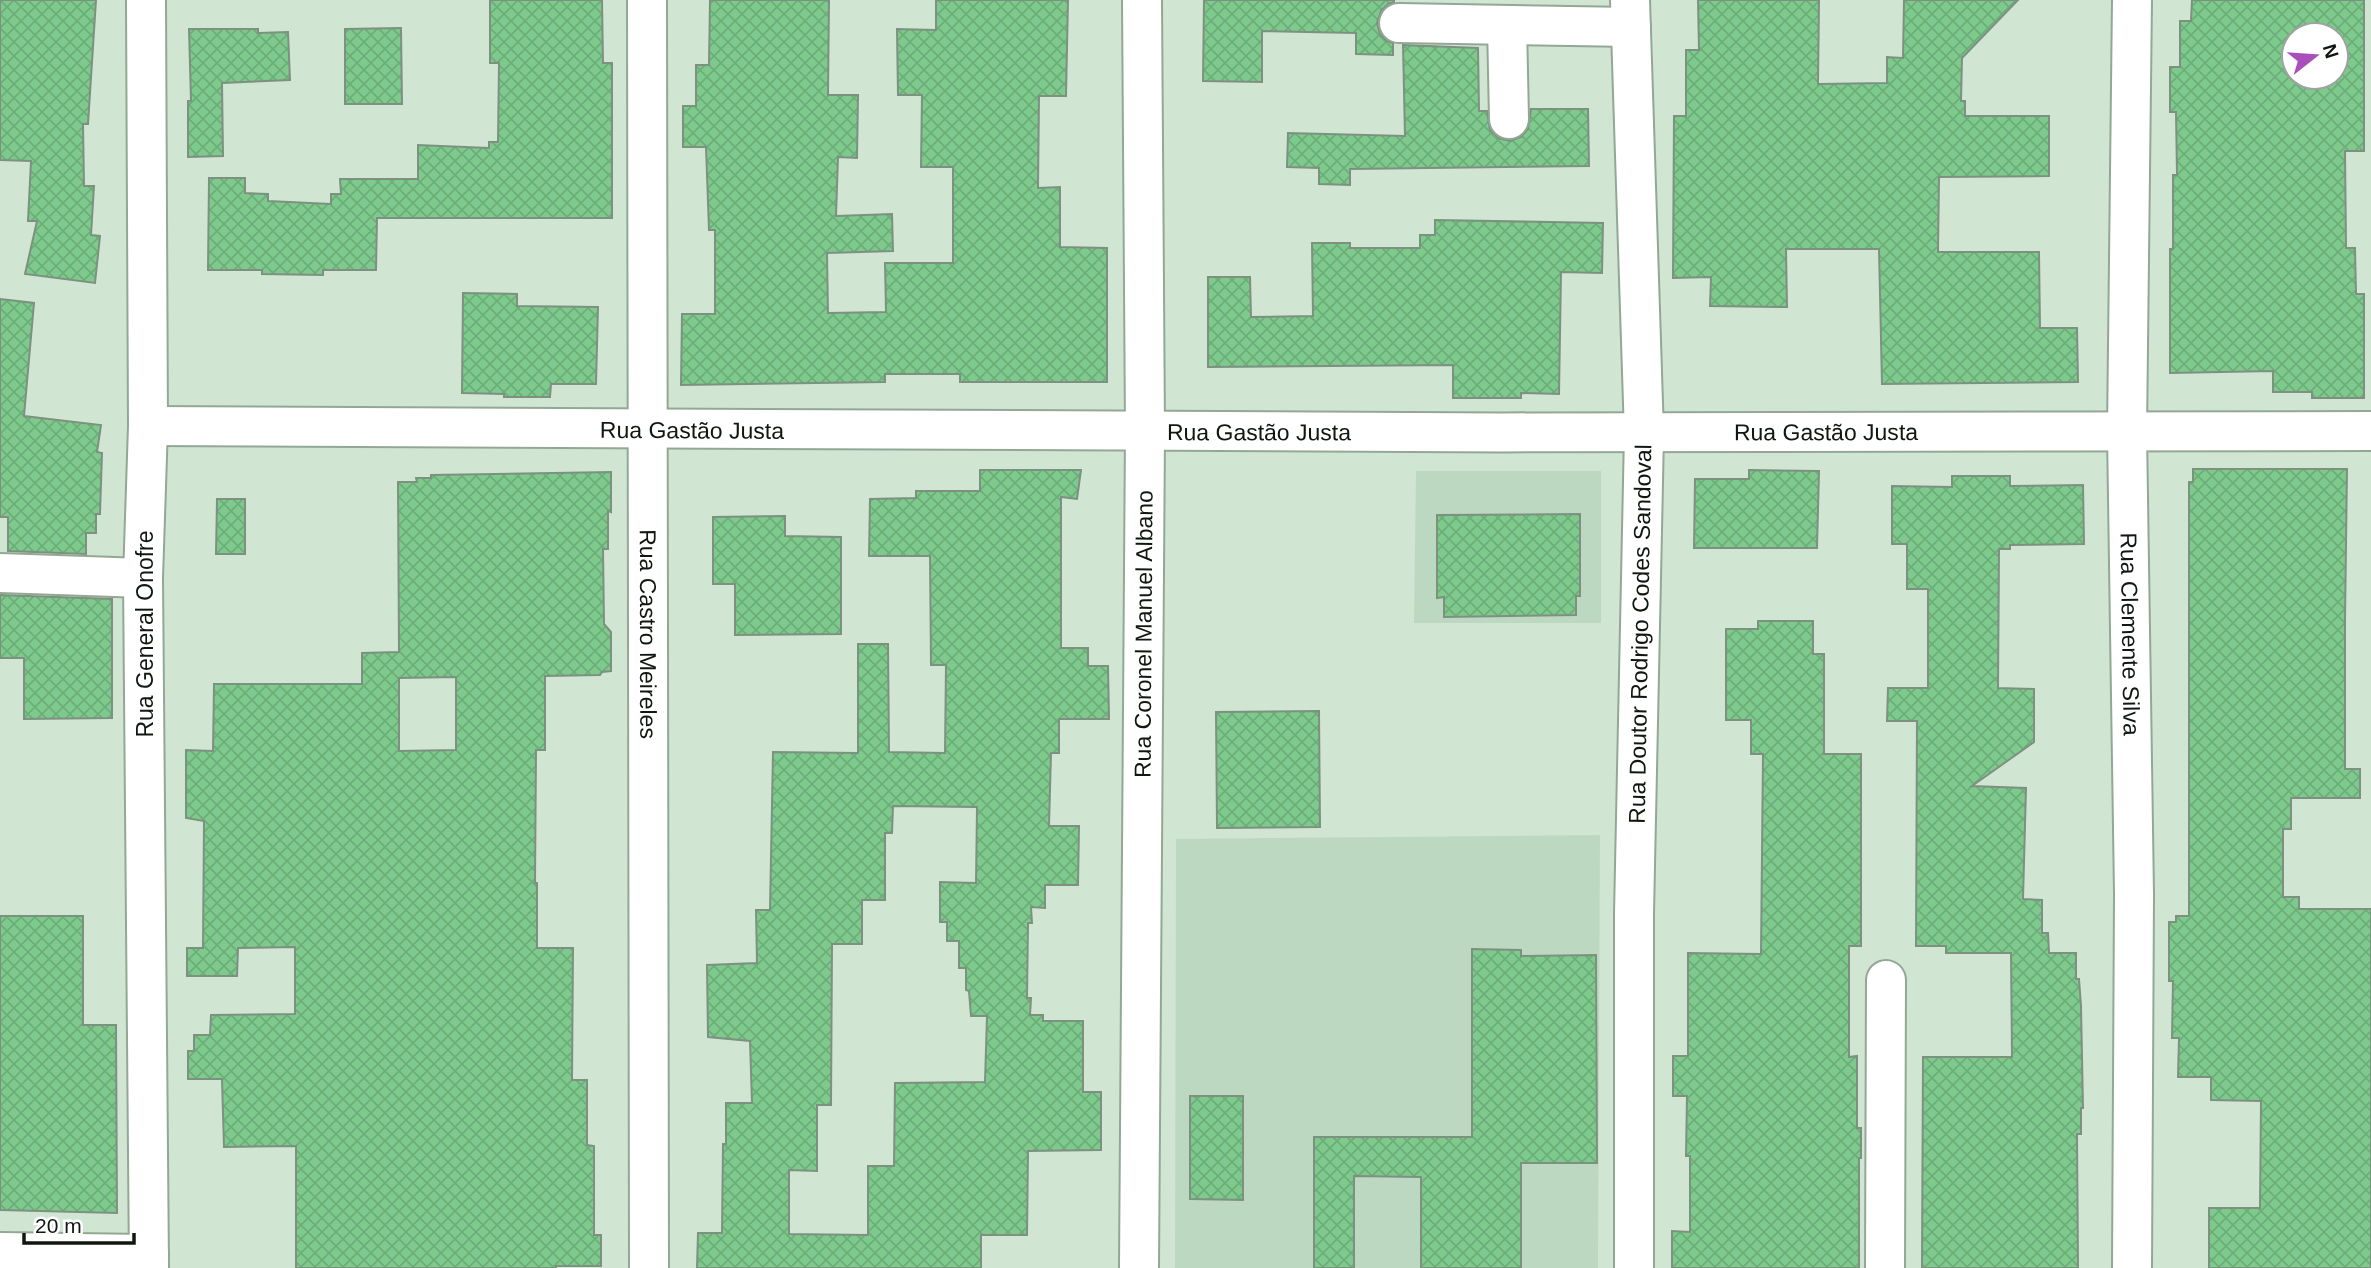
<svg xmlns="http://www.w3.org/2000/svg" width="2371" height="1268" font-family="Arial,sans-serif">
	<defs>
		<pattern id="building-cross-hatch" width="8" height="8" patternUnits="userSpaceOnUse" patternTransform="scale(1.75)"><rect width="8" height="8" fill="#7eca8d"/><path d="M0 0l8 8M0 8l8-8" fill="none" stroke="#6cad79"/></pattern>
	</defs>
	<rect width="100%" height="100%" fill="#d0e6d3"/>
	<!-- built -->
	<path fill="#bdd8c1" d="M 1416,471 L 1601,471 L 1601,623 L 1414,623 Z
		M 1600,835 L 1598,1268 L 1175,1268 L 1176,839 Z"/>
	<!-- building -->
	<path fill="url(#building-cross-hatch)" stroke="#7e9181" stroke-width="2" fill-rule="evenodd" d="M 0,0 L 96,0 L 88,124 L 83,124 L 84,186 L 94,186 L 91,235 L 100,236 L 95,283 L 25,274 L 37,221 L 28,221 L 31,161 L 0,160 Z
		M 490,0 L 602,0 L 603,63 L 612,63 L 612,218 L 377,218 L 376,270 L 323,270 L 323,275 L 262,274 L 262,270 L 208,270 L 209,178 L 245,178 L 245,193 L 268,194 L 268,201 L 331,204 L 331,194 L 341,194 L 340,179 L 418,179 L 418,145 L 489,148 L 489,142 L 498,142 L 499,63 L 490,63 Z
		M 710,0 L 829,0 L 828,95 L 858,95 L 857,158 L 838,157 L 836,216 L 892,214 L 893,251 L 827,253 L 828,313 L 886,312 L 885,263 L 953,263 L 953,167 L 921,167 L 922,95 L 898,95 L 897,29 L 936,30 L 936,0 L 1068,0 L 1066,96 L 1039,96 L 1038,188 L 1060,187 L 1060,247 L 1107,248 L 1107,382 L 960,382 L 960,374 L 885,374 L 885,382 L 681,385 L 682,314 L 715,314 L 715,230 L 709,230 L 706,147 L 683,147 L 683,106 L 696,106 L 696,65 L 709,65 Z
		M 1204,0 L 1394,0 L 1394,2 L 1388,4 L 1381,11 L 1377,23 L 1380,34 L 1387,41 L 1393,43 L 1393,55 L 1356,54 L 1356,33 L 1262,31 L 1262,82 L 1203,81 Z
		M 1698,0 L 1819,0 L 1818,84 L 1887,83 L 1887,57 L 1903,58 L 1904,0 L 2018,0 L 1962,58 L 1961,101 L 1965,101 L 1965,116 L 2049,116 L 2049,176 L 1939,177 L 1938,252 L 2039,252 L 2040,328 L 2077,328 L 2078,382 L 1882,384 L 1879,249 L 1786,249 L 1787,307 L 1710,306 L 1711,277 L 1673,278 L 1674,116 L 1686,116 L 1686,50 L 1699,50 Z
		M 2192,0 L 2364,0 L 2364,151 L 2345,151 L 2346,248 L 2355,248 L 2356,294 L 2364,294 L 2364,398 L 2312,398 L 2312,392 L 2273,392 L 2273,371 L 2170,373 L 2170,249 L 2173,249 L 2173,175 L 2177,175 L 2176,112 L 2170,112 L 2170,67 L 2180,67 L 2180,21 L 2191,21 ZM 2294,35 L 2336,35 L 2336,77 L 2294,77 Z
		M 401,28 L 402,104 L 345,104 L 345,29 Z
		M 189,29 L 258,29 L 258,33 L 288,32 L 290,80 L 222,83 L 223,156 L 188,157 L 188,101 L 191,101 Z
		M 1403,45 L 1478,48 L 1479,111 L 1487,111 L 1490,130 L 1499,138 L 1510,141 L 1521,137 L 1528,129 L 1531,109 L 1588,109 L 1589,166 L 1350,169 L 1350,185 L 1319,184 L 1319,168 L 1287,167 L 1288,133 L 1405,136 Z
		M 1435,220 L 1603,223 L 1602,273 L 1561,272 L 1559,394 L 1521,393 L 1521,398 L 1453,398 L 1453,365 L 1208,367 L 1208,277 L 1250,277 L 1251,317 L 1313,316 L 1312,243 L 1350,243 L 1350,248 L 1420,248 L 1420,235 L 1435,235 Z
		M 463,293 L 517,294 L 517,306 L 598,307 L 596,384 L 551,384 L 550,397 L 504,397 L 504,394 L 462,393 Z
		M 0,299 L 34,303 L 24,416 L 101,425 L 97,452 L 102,453 L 100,514 L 96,514 L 96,533 L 86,533 L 86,554 L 8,551 L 8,517 L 0,517 Z
		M 2193,469 L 2347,469 L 2345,620 L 2345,769 L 2360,769 L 2360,798 L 2291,798 L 2291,829 L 2283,829 L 2283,897 L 2299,897 L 2299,909 L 2371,909 L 2371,1268 L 2209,1268 L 2209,1208 L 2260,1208 L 2261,1101 L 2211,1100 L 2211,1077 L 2178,1077 L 2179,1038 L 2172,1038 L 2173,981 L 2169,981 L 2169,922 L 2176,922 L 2176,916 L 2189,916 L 2189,482 L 2193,482 Z
		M 980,470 L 1081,470 L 1077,499 L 1061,497 L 1061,648 L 1088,648 L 1088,666 L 1108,666 L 1109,719 L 1059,719 L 1059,753 L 1051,753 L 1049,826 L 1079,826 L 1078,885 L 1045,885 L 1045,908 L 1031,907 L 1032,923 L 1028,923 L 1027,998 L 1031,998 L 1030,1015 L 1043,1015 L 1043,1021 L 1083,1021 L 1083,1092 L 1101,1092 L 1101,1150 L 1028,1151 L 1027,1235 L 981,1235 L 981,1268 L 697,1268 L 698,1233 L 722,1233 L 723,1144 L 726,1144 L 726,1103 L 752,1103 L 750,1041 L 708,1037 L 707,965 L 757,963 L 756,910 L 770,910 L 773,752 L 858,753 L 858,644 L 888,644 L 889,752 L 945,753 L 946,665 L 931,665 L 930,556 L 869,556 L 870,499 L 916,498 L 916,491 L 980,491 ZM 893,806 L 977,807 L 976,883 L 940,882 L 940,922 L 947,922 L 947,941 L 959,941 L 959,968 L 966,968 L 966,990 L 969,991 L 971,1016 L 987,1016 L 985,1082 L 895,1083 L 894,1166 L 868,1166 L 868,1235 L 789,1234 L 789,1170 L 817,1171 L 817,1105 L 831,1105 L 832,944 L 862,944 L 862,900 L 885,900 L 885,833 L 892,833 Z
		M 1749,470 L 1819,471 L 1817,548 L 1694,548 L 1695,479 L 1749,479 Z
		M 611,472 L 611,512 L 608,511 L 608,549 L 603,549 L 604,624 L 611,632 L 611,671 L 602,672 L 600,675 L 545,676 L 545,750 L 536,750 L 535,883 L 537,883 L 537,948 L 573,948 L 572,1080 L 587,1080 L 587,1145 L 594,1146 L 594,1235 L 601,1235 L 601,1266 L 556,1266 L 556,1268 L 296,1268 L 296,1146 L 224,1147 L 222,1079 L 188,1079 L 188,1051 L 194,1051 L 194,1035 L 210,1035 L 211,1015 L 295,1014 L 295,947 L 238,948 L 237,976 L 187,976 L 187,948 L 203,948 L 204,821 L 186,818 L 186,750 L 213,751 L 214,684 L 362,684 L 362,653 L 399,652 L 398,482 L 417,482 L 416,478 L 431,478 L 431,475 ZM 456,677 L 456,750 L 399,751 L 399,678 Z
		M 1952,476 L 2010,476 L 2010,486 L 2083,485 L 2084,544 L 2010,545 L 2010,549 L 1999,549 L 1998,688 L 2034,689 L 2034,742 L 1972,786 L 2026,788 L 2023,899 L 2042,900 L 2042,933 L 2048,933 L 2049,953 L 2076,953 L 2076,979 L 2079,979 L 2081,1006 L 2083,1108 L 2081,1108 L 2081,1134 L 2077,1134 L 2078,1268 L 1922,1268 L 1923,1057 L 2012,1057 L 2011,953 L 1946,953 L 1946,946 L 1916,946 L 1917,721 L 1887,721 L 1888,688 L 1928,688 L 1928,589 L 1907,589 L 1907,544 L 1892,544 L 1892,486 L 1952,487 Z
		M 217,499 L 245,499 L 245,554 L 216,554 Z
		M 1580,514 L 1580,596 L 1576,596 L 1576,615 L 1444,617 L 1444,597 L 1437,598 L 1437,515 Z
		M 785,516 L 785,536 L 841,537 L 841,634 L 735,635 L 735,584 L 713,584 L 713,517 Z
		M 0,595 L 112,599 L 112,718 L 24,719 L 24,658 L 0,658 Z
		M 1758,621 L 1813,621 L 1813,654 L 1824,654 L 1824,754 L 1861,754 L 1861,946 L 1849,946 L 1849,1057 L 1857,1056 L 1857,1128 L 1861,1128 L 1861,1158 L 1859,1158 L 1859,1268 L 1672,1268 L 1672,1231 L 1690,1232 L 1690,1156 L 1686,1156 L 1687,1096 L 1673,1096 L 1673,1056 L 1688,1056 L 1688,953 L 1761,954 L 1763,754 L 1751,754 L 1751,720 L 1726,720 L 1726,629 L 1758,629 Z
		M 1319,711 L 1320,827 L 1217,828 L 1216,712 Z
		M 0,916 L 83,916 L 83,1025 L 116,1025 L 117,1213 L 0,1210 Z
		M 1472,949 L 1521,950 L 1521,956 L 1596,955 L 1597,1163 L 1521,1163 L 1521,1268 L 1421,1268 L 1421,1177 L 1354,1176 L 1354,1268 L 1314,1268 L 1314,1137 L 1472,1137 Z
		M 1190,1096 L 1243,1096 L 1243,1200 L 1190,1199 Z"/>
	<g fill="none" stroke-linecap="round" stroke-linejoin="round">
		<defs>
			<g id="minor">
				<path d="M 146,0 L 148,426 L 143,578 L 149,1268"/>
				<path id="s1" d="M 647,0 L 649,1268"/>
				<path d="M 1630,0 L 1644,434 L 1634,914 L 1634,1268"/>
				<path id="s2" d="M 2132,0 L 2127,432 L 2134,894 L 2132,1268"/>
				<path d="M 1399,23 L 1631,27"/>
				<path d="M 1507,25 L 1509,119"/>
				<path id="s3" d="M 148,426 C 889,434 1630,433 2371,431"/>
				<path d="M 0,573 L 143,578"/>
				<path d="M 0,1252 L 149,1254"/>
				<path id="s4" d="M 1139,1268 L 1145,431 L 1142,0"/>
				<path d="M 1885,1268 L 1886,980"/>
			</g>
		</defs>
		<!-- minor casing -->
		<use href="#minor" stroke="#93a795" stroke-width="42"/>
		<!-- minor -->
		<use href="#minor" stroke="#fff" stroke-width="38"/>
	</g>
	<g text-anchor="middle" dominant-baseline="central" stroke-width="5" stroke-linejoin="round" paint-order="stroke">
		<!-- street labels -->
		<g font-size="23" fill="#101711" stroke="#fff">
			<text stroke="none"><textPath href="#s3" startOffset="544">Rua Gastão Justa</textPath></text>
			<text stroke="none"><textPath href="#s3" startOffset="1111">Rua Gastão Justa</textPath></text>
			<text stroke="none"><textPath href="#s3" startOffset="1678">Rua Gastão Justa</textPath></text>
			<text transform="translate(145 634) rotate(-90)">Rua General Onofre</text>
			<text stroke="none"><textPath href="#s1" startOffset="634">Rua Castro Meireles</textPath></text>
			<text stroke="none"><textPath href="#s4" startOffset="634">Rua Coronel Manuel Albano</textPath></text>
			<text transform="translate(1640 634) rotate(-89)">Rua Doutor Rodrigo Codes Sandoval</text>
			<text stroke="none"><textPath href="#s2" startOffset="634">Rua Clemente Silva</textPath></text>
		</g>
	</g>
	<!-- north arrow -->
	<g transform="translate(2315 56) rotate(73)"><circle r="33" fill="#ffffff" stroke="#9fa2a0" stroke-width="2"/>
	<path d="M0-5L12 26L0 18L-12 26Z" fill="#a84fbc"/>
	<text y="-10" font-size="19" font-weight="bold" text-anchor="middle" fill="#101711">N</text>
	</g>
	<!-- scale -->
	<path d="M24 1233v10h110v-10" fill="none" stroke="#101711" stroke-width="3.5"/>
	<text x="35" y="1233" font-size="21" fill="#101711" stroke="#ffffff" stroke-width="5" paint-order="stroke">20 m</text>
</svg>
